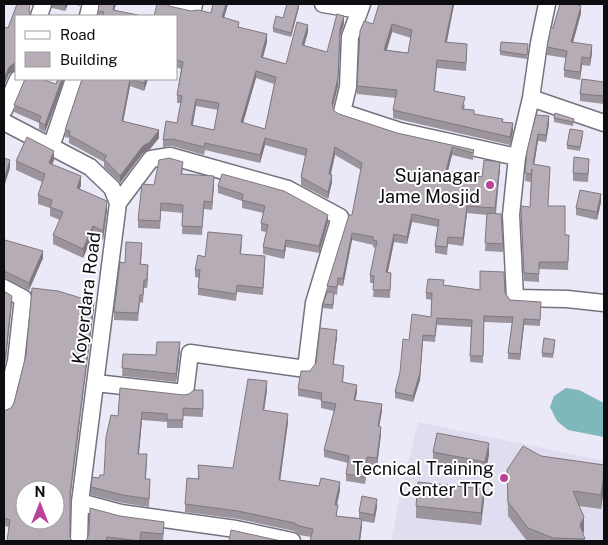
<svg xmlns="http://www.w3.org/2000/svg" width="608" height="545" font-family="'Public Sans',sans-serif">
	<rect width="100%" height="100%" fill="#ebe9f7"/>
	<!-- built -->
	<path fill="#e1ddf1" d="M 418,422 L 604,461 L 604,541 L 391,541 L 400,494 Z"/>
	<!-- water -->
	<path fill="#7eb7bc" d="M 566,388 L 579,390 L 604,403 L 604,437 L 568,430 L 557,421 L 550,407 L 554,396 Z"/>
	<g fill="none" stroke-linecap="round" stroke-linejoin="round">
		<defs>
			<path id="minor" d="M 171,4 L 193,9 L 194,4
				M 323,4 L 359,10
				M 362,4 L 350,37 L 348,87 L 342,112 L 400,131 L 517,157 L 511,215 L 515,298 L 567,299 L 604,303
				M 39,16 L 43,4
				M 88,16 L 91,4
				M 531,98 L 604,123
				M 4,110 L 18,79
				M 4,122 L 90,167 L 112,188 L 118,203 L 80,502 L 79,541
				M 51,147 L 74,79
				M 517,157 L 531,98 L 539,43 L 547,4
				M 4,288 L 23,298 L 16,361 L 4,408
				M 96,383 L 185,393 L 190,353 L 306,369 L 314,303 L 340,217 L 288,189 L 170,156 L 151,159 L 118,203
				M 80,502 L 121,513 L 236,529 L 292,541"/>
		</defs>
		<!-- minor casing -->
		<use href="#minor" stroke="#74727e" stroke-width="19"/>
		<!-- minor -->
		<use href="#minor" stroke="#fff" stroke-width="16"/>
	</g>
	<!-- wall -->
	<path fill="#9c949d" fill-rule="evenodd" d="M 52,4 L 68,4 L 65,11 L 52,8 Z
		M 73,4 L 81,4 L 80,6 Z
		M 99,4 L 116,4 L 114,11 L 143,16 L 98,16 L 98,11 Z
		M 213,4 L 228,4 L 224,18 L 239,27 L 267,42 L 263,57 L 286,64 L 308,32 L 304,46 L 327,52 L 344,24 L 340,36 L 338,86 L 333,106 L 334,111 L 339,114 L 397,133 L 474,150 L 473,160 L 452,155 L 448,171 L 482,177 L 500,169 L 496,214 L 503,244 L 503,252 L 485,251 L 487,215 L 467,213 L 463,246 L 448,244 L 447,255 L 435,253 L 435,246 L 438,227 L 412,222 L 407,244 L 394,242 L 388,272 L 391,273 L 390,298 L 373,297 L 374,283 L 370,283 L 370,275 L 376,248 L 373,247 L 373,245 L 352,240 L 343,286 L 338,285 L 337,295 L 334,294 L 333,309 L 323,308 L 323,304 L 327,292 L 327,286 L 352,215 L 361,170 L 335,155 L 331,174 L 332,182 L 328,199 L 301,185 L 301,177 L 305,156 L 265,145 L 260,163 L 205,150 L 204,155 L 172,146 L 163,147 L 163,140 L 177,123 L 181,103 L 177,103 L 177,95 L 181,69 L 176,67 L 176,16 L 169,6 L 191,11 L 211,13 ZM 256,78 L 274,84 L 265,129 L 243,123 ZM 196,106 L 218,110 L 214,130 L 193,125 Z
		M 454,4 L 447,42 L 467,52 L 466,71 L 437,68 L 435,91 L 465,105 L 464,109 L 474,114 L 503,122 L 513,131 L 510,145 L 393,118 L 393,110 L 396,98 L 357,94 L 357,86 L 373,24 L 394,5 ZM 392,32 L 411,38 L 408,53 L 387,50 Z
		M 560,4 L 576,4 L 581,13 L 573,42 L 592,53 L 590,66 L 582,65 L 580,80 L 564,77 L 564,70 L 566,58 L 547,55 L 547,47 Z
		M 299,7 L 291,37 L 273,32 L 273,28 L 283,18 Z
		M 528,49 L 527,59 L 500,55 L 500,51 Z
		M 58,79 L 65,79 L 45,132 L 39,129 L 39,123 L 14,112 L 14,105 L 56,84 Z
		M 82,79 L 148,79 L 144,91 L 130,86 L 123,121 L 159,138 L 150,149 L 143,153 L 120,183 L 104,167 L 104,162 L 69,143 L 69,138 L 65,137 L 65,130 Z
		M 604,82 L 604,104 L 580,101 L 580,94 Z
		M 549,116 L 549,124 L 546,142 L 538,141 L 534,164 L 548,206 L 565,235 L 569,235 L 568,270 L 539,269 L 539,282 L 524,281 L 521,215 L 530,207 L 531,179 L 531,182 L 525,181 L 527,151 Z
		M 554,118 L 574,119 L 573,126 L 554,122 Z
		M 583,135 L 580,151 L 567,149 L 567,145 Z
		M 54,160 L 52,164 L 81,185 L 80,189 L 107,210 L 103,240 L 93,235 L 83,258 L 53,244 L 53,235 L 60,220 L 50,216 L 50,208 L 38,204 L 38,195 L 42,182 L 16,170 L 16,161 Z
		M 589,167 L 588,182 L 573,181 L 573,173 Z
		M 183,170 L 182,174 L 214,184 L 212,210 L 204,209 L 202,235 L 182,234 L 183,213 L 161,211 L 160,229 L 138,228 L 138,220 L 154,185 Z
		M 218,186 L 328,222 L 319,253 L 286,247 L 284,259 L 263,254 L 263,247 L 266,232 L 261,231 L 261,223 L 263,213 L 242,208 L 242,201 L 218,193 Z
		M 601,202 L 597,220 L 576,215 L 576,208 Z
		M 242,243 L 241,255 L 265,264 L 263,295 L 237,292 L 236,301 L 198,295 L 198,288 L 199,278 L 195,277 L 195,270 L 205,257 Z
		M 4,245 L 43,258 L 29,290 L 4,278 Z
		M 142,251 L 141,264 L 148,273 L 147,288 L 144,288 L 143,303 L 140,302 L 138,321 L 114,320 L 114,312 L 125,263 Z
		M 444,285 L 505,293 L 510,300 L 541,302 L 540,326 L 524,325 L 520,360 L 508,359 L 508,353 L 512,323 L 484,322 L 483,363 L 470,362 L 471,327 L 437,325 L 435,342 L 423,341 L 420,380 L 413,402 L 395,398 L 395,392 L 409,340 L 431,317 L 432,300 L 426,299 L 426,293 Z
		M 94,309 L 9,527 L 4,526 L 4,410 L 6,410 L 11,408 Z
		M 337,337 L 333,364 L 344,373 L 343,382 L 357,392 L 355,400 L 382,411 L 379,426 L 381,434 L 377,466 L 367,464 L 365,484 L 346,481 L 346,474 L 348,463 L 324,457 L 324,450 L 334,411 L 321,408 L 321,400 L 298,396 L 298,389 L 310,371 Z
		M 555,344 L 553,358 L 542,357 L 542,353 Z
		M 180,350 L 176,382 L 122,376 L 123,354 L 156,355 Z
		M 203,390 L 203,417 L 183,416 L 183,428 L 167,428 L 167,422 L 142,420 L 139,454 L 147,462 L 146,479 L 150,487 L 149,507 L 123,503 L 91,495 L 91,487 L 99,478 L 104,475 L 118,416 L 184,395 Z
		M 267,390 L 264,410 L 288,422 L 280,481 L 340,490 L 337,505 L 337,516 L 359,518 L 359,512 L 377,507 L 374,523 L 362,521 L 360,541 L 310,541 L 311,537 L 299,535 L 294,531 L 238,519 L 185,512 L 185,504 L 198,479 L 198,465 L 233,468 Z
		M 433,452 L 489,455 L 485,474 L 433,464 Z
		M 541,456 L 604,465 L 604,487 L 601,509 L 579,506 L 584,531 L 583,533 L 585,541 L 527,541 L 508,516 L 507,470 Z
		M 484,500 L 481,525 L 416,518 L 416,506 Z
		M 164,529 L 163,541 L 141,540 L 141,541 L 85,541 L 87,539 Z"/>
	<!-- shaded-wall -->
	<path fill="#7f787f" d="M 65,4 L 68,4 L 65,11 Z
		M 114,4 L 116,4 L 113,16 L 113,10 Z
		M 226,4 L 228,4 L 222,25 L 222,17 Z
		M 299,4 L 299,7 L 291,37 L 291,33 Z
		M 453,4 L 454,4 L 454,5 L 445,50 L 445,42 Z
		M 581,6 L 581,13 L 571,50 L 571,42 Z
		M 344,16 L 344,24 L 340,36 L 338,86 L 332,110 L 332,103 L 340,29 Z
		M 392,24 L 392,32 L 384,58 L 384,50 Z
		M 308,25 L 308,32 L 302,53 L 302,45 Z
		M 267,34 L 267,42 L 261,64 L 261,57 Z
		M 592,45 L 592,53 L 590,66 L 590,58 Z
		M 582,57 L 582,65 L 580,80 L 580,72 Z
		M 16,60 L 16,70 L 9,74 L 4,86 L 4,79 L 9,67 Z
		M 256,71 L 256,78 L 241,130 L 241,122 Z
		M 62,79 L 65,79 L 45,132 L 45,125 Z
		M 130,79 L 130,86 L 122,128 L 122,121 Z
		M 146,79 L 148,79 L 144,91 L 144,83 Z
		M 196,99 L 196,106 L 191,132 L 191,125 Z
		M 549,116 L 549,124 L 546,142 L 546,135 Z
		M 513,123 L 513,131 L 510,145 L 510,137 Z
		M 159,130 L 159,138 L 150,149 L 143,153 L 120,183 L 120,176 L 143,146 Z
		M 538,134 L 538,141 L 533,172 L 533,164 Z
		M 265,138 L 265,145 L 260,163 L 260,155 Z
		M 335,147 L 335,155 L 329,181 L 329,174 Z
		M 452,147 L 452,155 L 446,178 L 446,171 Z
		M 54,151 L 54,160 L 49,172 L 49,163 Z
		M 10,160 L 10,168 L 4,187 L 4,180 Z
		M 500,162 L 500,169 L 495,215 L 495,208 Z
		M 332,175 L 332,182 L 328,199 L 328,192 Z
		M 81,176 L 81,185 L 77,197 L 77,188 Z
		M 214,176 L 214,184 L 212,210 L 212,202 Z
		M 601,194 L 601,202 L 597,220 L 597,212 Z
		M 107,201 L 107,210 L 103,240 L 103,231 Z
		M 467,206 L 467,213 L 463,246 L 463,238 Z
		M 412,214 L 412,222 L 407,244 L 407,237 Z
		M 328,215 L 328,222 L 319,253 L 319,246 Z
		M 93,226 L 93,235 L 83,258 L 83,249 Z
		M 352,233 L 352,240 L 343,286 L 343,278 Z
		M 394,234 L 394,242 L 386,280 L 386,272 Z
		M 286,240 L 286,247 L 284,259 L 284,251 Z
		M 43,251 L 43,258 L 29,290 L 29,283 Z
		M 148,265 L 148,273 L 147,288 L 147,280 Z
		M 12,296 L 12,304 L 6,359 L 4,369 L 4,361 Z
		M 94,302 L 94,309 L 70,501 L 70,493 Z
		M 524,319 L 524,325 L 520,360 L 520,354 Z
		M 337,330 L 337,337 L 333,371 L 333,364 Z
		M 423,335 L 420,380 L 413,402 L 413,396 Z
		M 180,342 L 180,350 L 176,382 L 176,374 Z
		M 267,381 L 267,390 L 263,418 L 263,410 Z
		M 357,385 L 357,392 L 354,407 L 354,400 Z
		M 382,404 L 382,411 L 378,433 L 378,426 Z
		M 142,412 L 142,420 L 138,462 L 138,454 Z
		M 288,414 L 288,422 L 279,489 L 279,480 Z
		M 381,427 L 381,434 L 377,466 L 377,458 Z
		M 489,443 L 489,455 L 485,474 L 485,462 Z
		M 367,457 L 367,464 L 365,484 L 365,477 Z
		M 604,473 L 604,487 L 601,509 L 601,495 Z
		M 340,482 L 340,490 L 335,513 L 335,505 Z
		M 484,489 L 484,500 L 481,525 L 481,513 Z
		M 377,499 L 377,507 L 374,523 L 374,515 Z
		M 584,517 L 584,531 L 580,539 L 580,525 Z
		M 362,519 L 362,527 L 360,541 L 359,541 Z"/>
	<!-- building -->
	<path fill="#b5acb6" stroke="#7f787f" fill-rule="evenodd" d="M 17,4 L 30,4 L 29,10 L 31,15 L 30,14 L 29,16 L 16,16 L 16,62 L 9,67 L 4,79 L 4,27 L 8,28 Z
		M 99,4 L 114,4 L 113,10 L 143,16 L 103,16 L 104,12 L 98,11 Z
		M 157,4 L 166,4 L 169,6 L 191,11 L 198,10 L 211,13 L 213,4 L 226,4 L 222,17 L 239,22 L 238,27 L 267,34 L 261,57 L 286,64 L 297,22 L 308,25 L 302,45 L 327,52 L 337,14 L 344,16 L 340,29 L 338,78 L 332,103 L 334,111 L 339,114 L 397,133 L 474,150 L 473,153 L 452,147 L 446,171 L 482,177 L 484,160 L 500,162 L 495,208 L 467,206 L 463,238 L 448,237 L 447,247 L 435,246 L 439,220 L 412,214 L 407,237 L 394,234 L 386,272 L 391,273 L 390,290 L 373,290 L 374,276 L 370,275 L 377,241 L 373,240 L 373,237 L 352,233 L 343,278 L 338,278 L 337,287 L 327,286 L 349,215 L 352,215 L 362,163 L 335,147 L 329,174 L 332,175 L 328,192 L 301,177 L 307,149 L 265,138 L 260,155 L 205,143 L 204,147 L 172,139 L 163,140 L 166,121 L 177,123 L 182,96 L 177,95 L 183,62 L 176,60 L 176,16 L 154,16 ZM 256,71 L 276,77 L 265,129 L 241,122 ZM 196,99 L 219,103 L 214,130 L 191,125 Z
		M 287,4 L 299,4 L 291,33 L 273,28 L 276,16 L 283,18 Z
		M 379,4 L 391,4 L 394,5 L 395,4 L 453,4 L 445,42 L 467,44 L 466,63 L 437,60 L 434,91 L 465,97 L 462,109 L 474,110 L 474,114 L 503,119 L 502,122 L 513,123 L 510,137 L 393,110 L 397,90 L 357,86 L 360,31 L 364,21 L 373,24 ZM 392,24 L 412,30 L 408,53 L 384,50 Z
		M 560,4 L 575,4 L 581,6 L 571,42 L 592,45 L 590,58 L 582,57 L 580,72 L 564,70 L 567,51 L 547,47 L 551,27 L 553,28 Z
		M 501,42 L 528,44 L 527,55 L 500,51 Z
		M 25,79 L 41,79 L 56,84 L 58,79 L 62,79 L 45,125 L 39,122 L 41,116 L 14,105 Z
		M 82,79 L 146,79 L 144,83 L 130,79 L 122,121 L 159,130 L 150,142 L 143,146 L 120,176 L 104,159 L 107,156 L 69,135 L 70,131 L 65,130 Z
		M 582,79 L 604,82 L 604,96 L 580,94 Z
		M 555,113 L 574,119 L 573,122 L 554,118 Z
		M 536,115 L 549,116 L 546,135 L 538,134 L 533,164 L 550,167 L 548,206 L 565,206 L 565,235 L 569,235 L 568,262 L 539,262 L 539,274 L 524,273 L 521,208 L 521,206 L 530,207 L 532,169 L 531,174 L 525,173 L 527,151 Z
		M 570,129 L 583,131 L 580,147 L 567,145 Z
		M 27,137 L 54,151 L 49,163 L 81,176 L 77,188 L 107,201 L 103,231 L 93,226 L 83,249 L 53,235 L 63,212 L 50,207 L 52,200 L 38,195 L 45,174 L 16,161 Z
		M 574,157 L 589,159 L 588,174 L 573,173 Z
		M 4,158 L 10,160 L 4,180 Z
		M 169,158 L 183,162 L 181,174 L 214,176 L 212,202 L 204,201 L 202,227 L 182,226 L 183,205 L 161,203 L 160,221 L 138,220 L 142,184 L 154,185 L 159,160 Z
		M 222,174 L 284,191 L 328,215 L 319,246 L 286,240 L 284,251 L 263,247 L 268,225 L 261,223 L 265,206 L 242,200 L 243,194 L 218,186 Z
		M 580,190 L 601,194 L 597,212 L 576,208 Z
		M 487,213 L 501,214 L 503,244 L 485,243 Z
		M 208,232 L 242,235 L 240,254 L 265,256 L 263,288 L 237,285 L 236,294 L 198,288 L 200,270 L 195,270 L 198,255 L 205,257 Z
		M 5,240 L 43,251 L 29,283 L 4,271 L 4,245 Z
		M 126,242 L 142,243 L 140,264 L 148,265 L 147,280 L 144,280 L 143,295 L 140,295 L 138,313 L 114,312 L 120,262 L 125,263 Z
		M 480,271 L 504,272 L 505,293 L 510,300 L 541,302 L 540,320 L 524,319 L 520,354 L 508,353 L 513,317 L 484,316 L 483,356 L 470,356 L 472,320 L 437,318 L 435,336 L 423,335 L 420,373 L 413,396 L 395,392 L 400,372 L 403,339 L 409,340 L 412,314 L 431,317 L 432,293 L 426,293 L 428,279 L 444,280 L 443,285 L 480,290 Z
		M 32,288 L 58,291 L 94,302 L 70,493 L 70,538 L 73,541 L 7,541 L 10,520 L 4,518 L 4,410 L 6,410 L 11,408 L 14,403 L 26,355 ZM 25,490 L 55,490 L 55,520 L 25,520 Z
		M 4,291 L 12,296 L 6,352 L 4,361 Z
		M 327,292 L 334,292 L 333,305 L 323,304 Z
		M 320,328 L 337,330 L 333,364 L 344,366 L 342,382 L 357,385 L 354,400 L 382,404 L 378,426 L 381,427 L 377,458 L 367,457 L 365,477 L 346,474 L 349,456 L 324,450 L 336,404 L 321,401 L 322,393 L 298,389 L 301,371 L 310,371 L 316,363 Z
		M 544,338 L 555,340 L 553,354 L 542,353 Z
		M 157,342 L 180,342 L 176,374 L 122,368 L 123,354 L 156,355 Z
		M 248,379 L 267,381 L 263,410 L 288,414 L 279,480 L 319,486 L 321,478 L 340,482 L 335,505 L 338,505 L 336,516 L 362,519 L 359,541 L 310,541 L 313,529 L 299,526 L 294,523 L 238,511 L 185,504 L 187,478 L 199,479 L 198,465 L 233,468 Z
		M 120,388 L 184,395 L 189,394 L 194,390 L 203,390 L 203,409 L 183,408 L 183,420 L 167,420 L 167,414 L 142,412 L 138,454 L 147,454 L 145,479 L 150,479 L 149,499 L 123,495 L 91,487 L 92,477 L 99,478 L 100,475 L 104,475 L 106,437 L 111,415 L 118,416 Z
		M 437,433 L 489,443 L 485,462 L 433,452 Z
		M 523,446 L 541,456 L 604,465 L 604,473 L 601,495 L 573,491 L 584,517 L 580,525 L 585,539 L 553,538 L 528,528 L 508,502 L 507,470 Z
		M 418,482 L 484,489 L 481,513 L 416,506 Z
		M 362,496 L 377,499 L 374,515 L 359,512 Z
		M 90,508 L 120,516 L 164,522 L 163,534 L 141,532 L 140,541 L 107,537 L 106,541 L 85,541 L 87,539 L 89,534 Z
		M 231,530 L 281,541 L 229,541 Z"/>
	<!-- markers -->
	<g fill="#b94299" stroke="#fff" stroke-width="2">
		<circle cx="490" cy="185" r="5"/>
		<circle cx="504" cy="478" r="5"/>
	</g>
	<g text-anchor="middle" dominant-baseline="central" stroke-width="4" stroke-linejoin="round" paint-order="stroke">
		<!-- poi labels -->
		<g font-size="18" fill="#0d0c10" stroke="#fff" text-anchor="end">
			<text x="480" y="175">Sujanagar<tspan x="480" dy="21">Jame Mosjid</tspan></text>
			<text x="494" y="468">Tecnical Training<tspan x="494" dy="21">Center TTC</tspan></text>
		</g>
		<!-- street labels -->
		<g font-size="18" fill="#0d0c10" stroke="#fff">
			<text transform="translate(86 298) rotate(-83)">Koyerdara Road</text>
		</g>
	</g>
	<!-- border -->
	<rect width="608" height="545" fill="none" stroke="#0d0c10" stroke-width="10"/>
	<!-- legend -->
	<rect x="15" y="15" width="162" height="65" fill="#ffffff" stroke="#9e9e9f"/>
	<rect x="25" y="31" width="25" height="8" fill="#ffffff" stroke="#9e9e9f"/>
	<text x="60" y="40" font-size="15" fill="#0d0c10">Road</text>
	<rect x="25" y="52" width="25" height="15" fill="#b5acb6" stroke="#9e9e9f"/>
	<text x="60" y="65" font-size="15" fill="#0d0c10">Building</text>
	<!-- north arrow -->
	<g transform="translate(40 505)"><circle r="24" fill="#ffffff" stroke="#9e9e9f"/>
	<path d="M0-4L9 19L0 12L-9 19Z" fill="#b94299"/>
	<text y="-8" font-size="14" font-weight="bold" text-anchor="middle" fill="#0d0c10">N</text>
	</g>
</svg>
